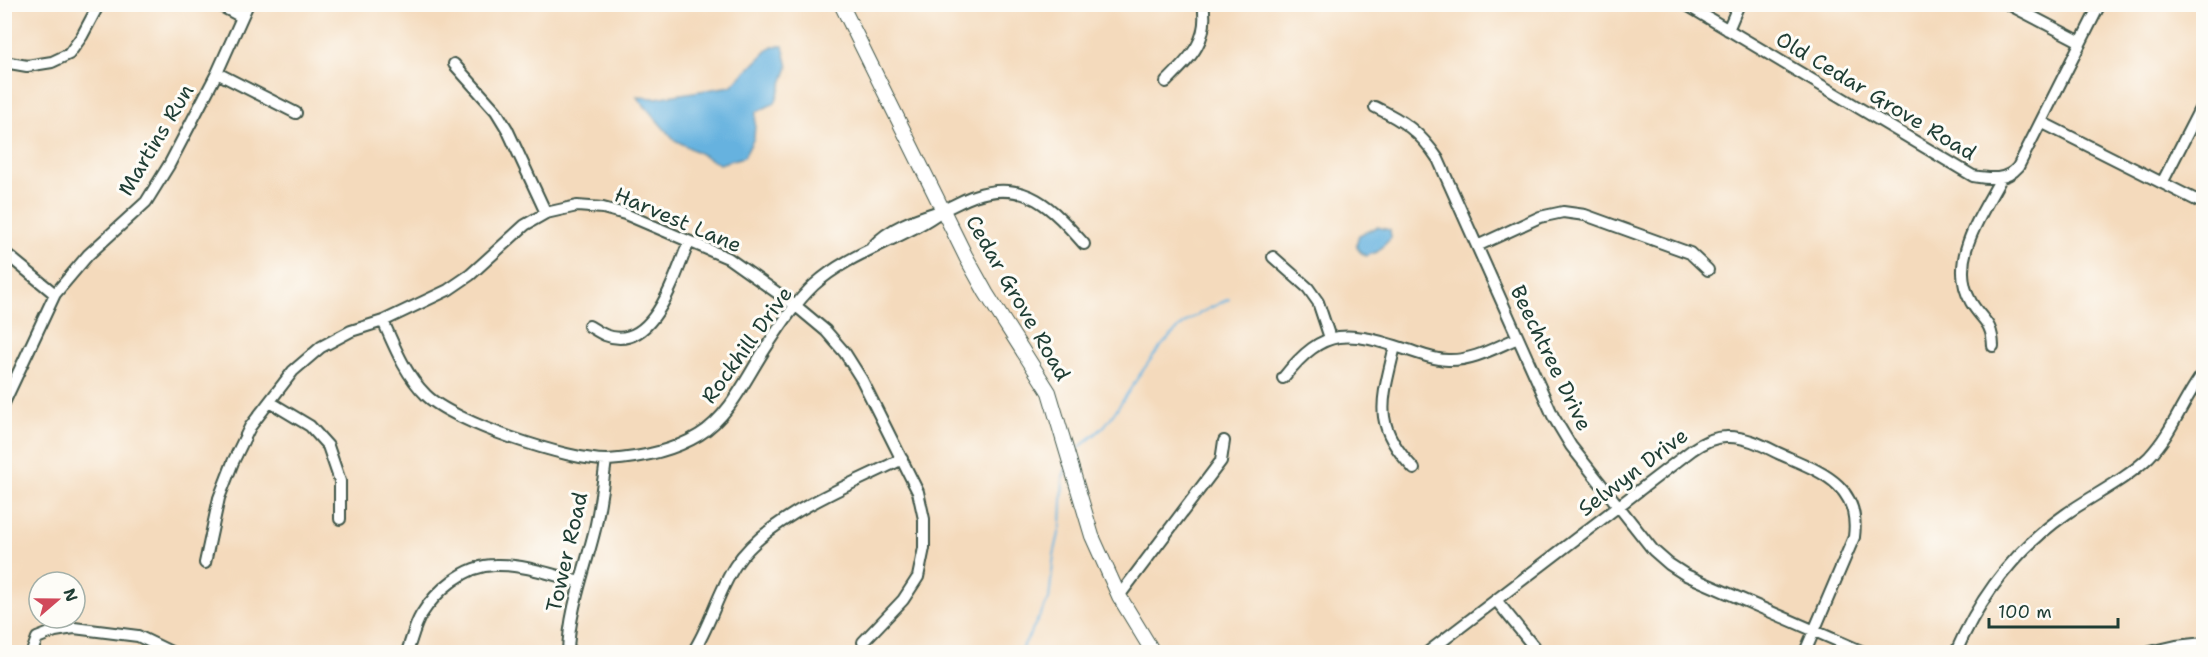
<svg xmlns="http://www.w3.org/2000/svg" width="2208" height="657" font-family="'Shantell Sans',sans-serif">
	<rect width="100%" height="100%" fill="#fdfcf7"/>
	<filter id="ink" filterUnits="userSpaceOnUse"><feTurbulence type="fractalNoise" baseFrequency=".0167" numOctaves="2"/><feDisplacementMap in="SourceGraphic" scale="12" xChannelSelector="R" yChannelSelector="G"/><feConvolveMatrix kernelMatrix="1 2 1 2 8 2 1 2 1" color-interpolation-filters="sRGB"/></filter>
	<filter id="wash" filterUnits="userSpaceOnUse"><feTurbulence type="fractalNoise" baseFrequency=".008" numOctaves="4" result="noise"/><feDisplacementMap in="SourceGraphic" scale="24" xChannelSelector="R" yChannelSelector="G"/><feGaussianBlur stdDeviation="1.35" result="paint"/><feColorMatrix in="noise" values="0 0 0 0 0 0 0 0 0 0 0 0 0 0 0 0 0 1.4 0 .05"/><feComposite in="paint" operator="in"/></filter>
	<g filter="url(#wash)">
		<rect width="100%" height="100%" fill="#f4dabc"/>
		<!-- water -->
		<path fill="#66b2df" stroke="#42788a" stroke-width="1.5" d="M 772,46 L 783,46 L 788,67 L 775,103 L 756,112 L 754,138 L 744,157 L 719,164 L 673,139 L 637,97 L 656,98 L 731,86 Z
			M 1377,227 L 1390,230 L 1391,238 L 1377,252 L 1366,256 C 1355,249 1355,246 1359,235 Z"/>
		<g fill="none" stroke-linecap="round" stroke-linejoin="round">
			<!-- stream -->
			<path stroke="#66b2df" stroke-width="2" d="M 1073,455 C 1082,442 1096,436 1106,424 C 1132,390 1151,350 1185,323 C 1197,313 1215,306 1229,299
				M 1020,652 L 1049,599 L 1054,555 L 1061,525 L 1063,478 L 1066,468"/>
		</g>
	</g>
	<g filter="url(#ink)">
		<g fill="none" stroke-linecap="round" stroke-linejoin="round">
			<defs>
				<path id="street" d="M 217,4 L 242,17
					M 1685,4 L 1973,176 C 1991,179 2006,181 2018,167 L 2100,4
					M 2008,4 L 2081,42
					M 1728,30 L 1739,4
					M 4,62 L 27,66 L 52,62 L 69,54 L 82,36 L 99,4
					M 454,64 L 496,111 L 507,129 L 546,213
					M 217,73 L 296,113
					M 1166,82 C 1189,59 1210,41 1203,4
					M 1375,107 C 1404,121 1420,132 1438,159 L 1553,416 L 1571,446 L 1653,550 L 1669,564 L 1686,575 L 1863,652
					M 2041,122 L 2204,204
					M 2162,183 L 2204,101
					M 1477,246 L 1540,217 L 1563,212 L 1585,215 L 1690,253 L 1708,270
					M 872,247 C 890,227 915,219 940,211 C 952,207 962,200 974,196 C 1026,178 1053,209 1084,244
					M 4,252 L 55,294
					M 1273,257 L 1308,288 L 1318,302 L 1330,338
					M 383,321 C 395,348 405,374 426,395 C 453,422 569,461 608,460 C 637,458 673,451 699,435 C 731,415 747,376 767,346 C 781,325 796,302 814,285 C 851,251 903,240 943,210
					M 589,326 C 594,329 600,333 605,335 C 654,354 675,274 689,242
					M 1395,346 C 1382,402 1371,424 1414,469
					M 1993,346 C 1992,321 1982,321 1971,302 C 1947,260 1982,215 2001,178
					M 1283,378 C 1325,325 1348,331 1408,350 C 1421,354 1434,360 1448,360 C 1473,361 1496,347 1518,338
					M 270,402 L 310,426 L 328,446 L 340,481 L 340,519
					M 4,403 L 55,294 L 88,255 L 146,202 L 169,165 L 217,73 L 248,4
					M 205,563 L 219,498 L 233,462 L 250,427 L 293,371 L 321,347 L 351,331 L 383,321 L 448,290 L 470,275 L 525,225 L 546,213 L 577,206 L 603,208 L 625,214 L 728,258 L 796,306 L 826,331 L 845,353 L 862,380 L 918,492 L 924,519 L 924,548 L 918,577 L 903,600 L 863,642
					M 1119,596 L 1221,461 L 1224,441
					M 1496,600 L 1538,652
					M 408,649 C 412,638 415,625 421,615 C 436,591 465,565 495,565 C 523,564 553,575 580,582
					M 32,652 L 37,638 L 55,631 L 74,628 L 138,636 L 171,652
					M 568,652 C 569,610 585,570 595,529 C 600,506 603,483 606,460
					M 693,652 C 711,624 717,594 735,566 C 767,516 851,485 902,459
					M 1428,652 L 1692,450 C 1702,443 1713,437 1726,437 C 1745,436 1762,445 1778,453 C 1818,471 1861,483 1854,537 L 1805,652
					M 1956,652 C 1980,596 2015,550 2066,514 C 2093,495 2124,481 2149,457 C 2173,432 2183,399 2204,372
					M 2150,652 L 2176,646 L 2204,643"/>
				<path id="secondary" d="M 841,4 L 966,257 L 986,293 L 1049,392 L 1092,536 L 1119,596 L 1153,652"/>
			</defs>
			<!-- street casing -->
			<use href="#street" stroke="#3f5548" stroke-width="14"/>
			<!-- secondary casing -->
			<use href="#secondary" stroke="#3f5548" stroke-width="16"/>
			<!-- street -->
			<use href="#street" stroke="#fff" stroke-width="10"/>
			<!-- secondary -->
			<use href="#secondary" stroke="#fff" stroke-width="14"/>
		</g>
	</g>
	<g text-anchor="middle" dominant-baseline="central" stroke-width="6" stroke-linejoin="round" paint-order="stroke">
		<!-- street labels -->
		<g font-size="21" fill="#1f3d34" stroke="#fdfcf7">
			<text transform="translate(1876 96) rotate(31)">Old Cedar Grove Road</text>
			<text transform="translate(156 140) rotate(-59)">Martins Run</text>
			<text transform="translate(678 220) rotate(23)">Harvest Lane</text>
			<text transform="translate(1018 298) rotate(60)">Cedar Grove Road</text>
			<text transform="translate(747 345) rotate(-54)">Rockhill Drive</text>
			<text transform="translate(1551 358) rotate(64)">Beechtree Drive</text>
			<text transform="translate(1633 472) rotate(-37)">Selwyn Drive</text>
			<text transform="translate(567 552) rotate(-77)">Tower Road</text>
		</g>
	</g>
	<!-- margin -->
	<rect width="2208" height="657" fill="none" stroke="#fdfcf7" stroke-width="24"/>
	<!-- north arrow -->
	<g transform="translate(57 600) rotate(70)"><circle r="28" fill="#fdfcf7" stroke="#a4b0a9" stroke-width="1.5"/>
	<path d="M0-4.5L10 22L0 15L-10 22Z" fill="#d1495b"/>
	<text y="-9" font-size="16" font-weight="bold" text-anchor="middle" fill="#1f3d34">N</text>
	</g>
	<!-- scale -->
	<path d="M1989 618v9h129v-9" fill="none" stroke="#1f3d34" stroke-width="3"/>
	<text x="1998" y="618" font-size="18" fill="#1f3d34" stroke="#fdfcf7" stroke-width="4.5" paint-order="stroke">100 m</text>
</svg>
